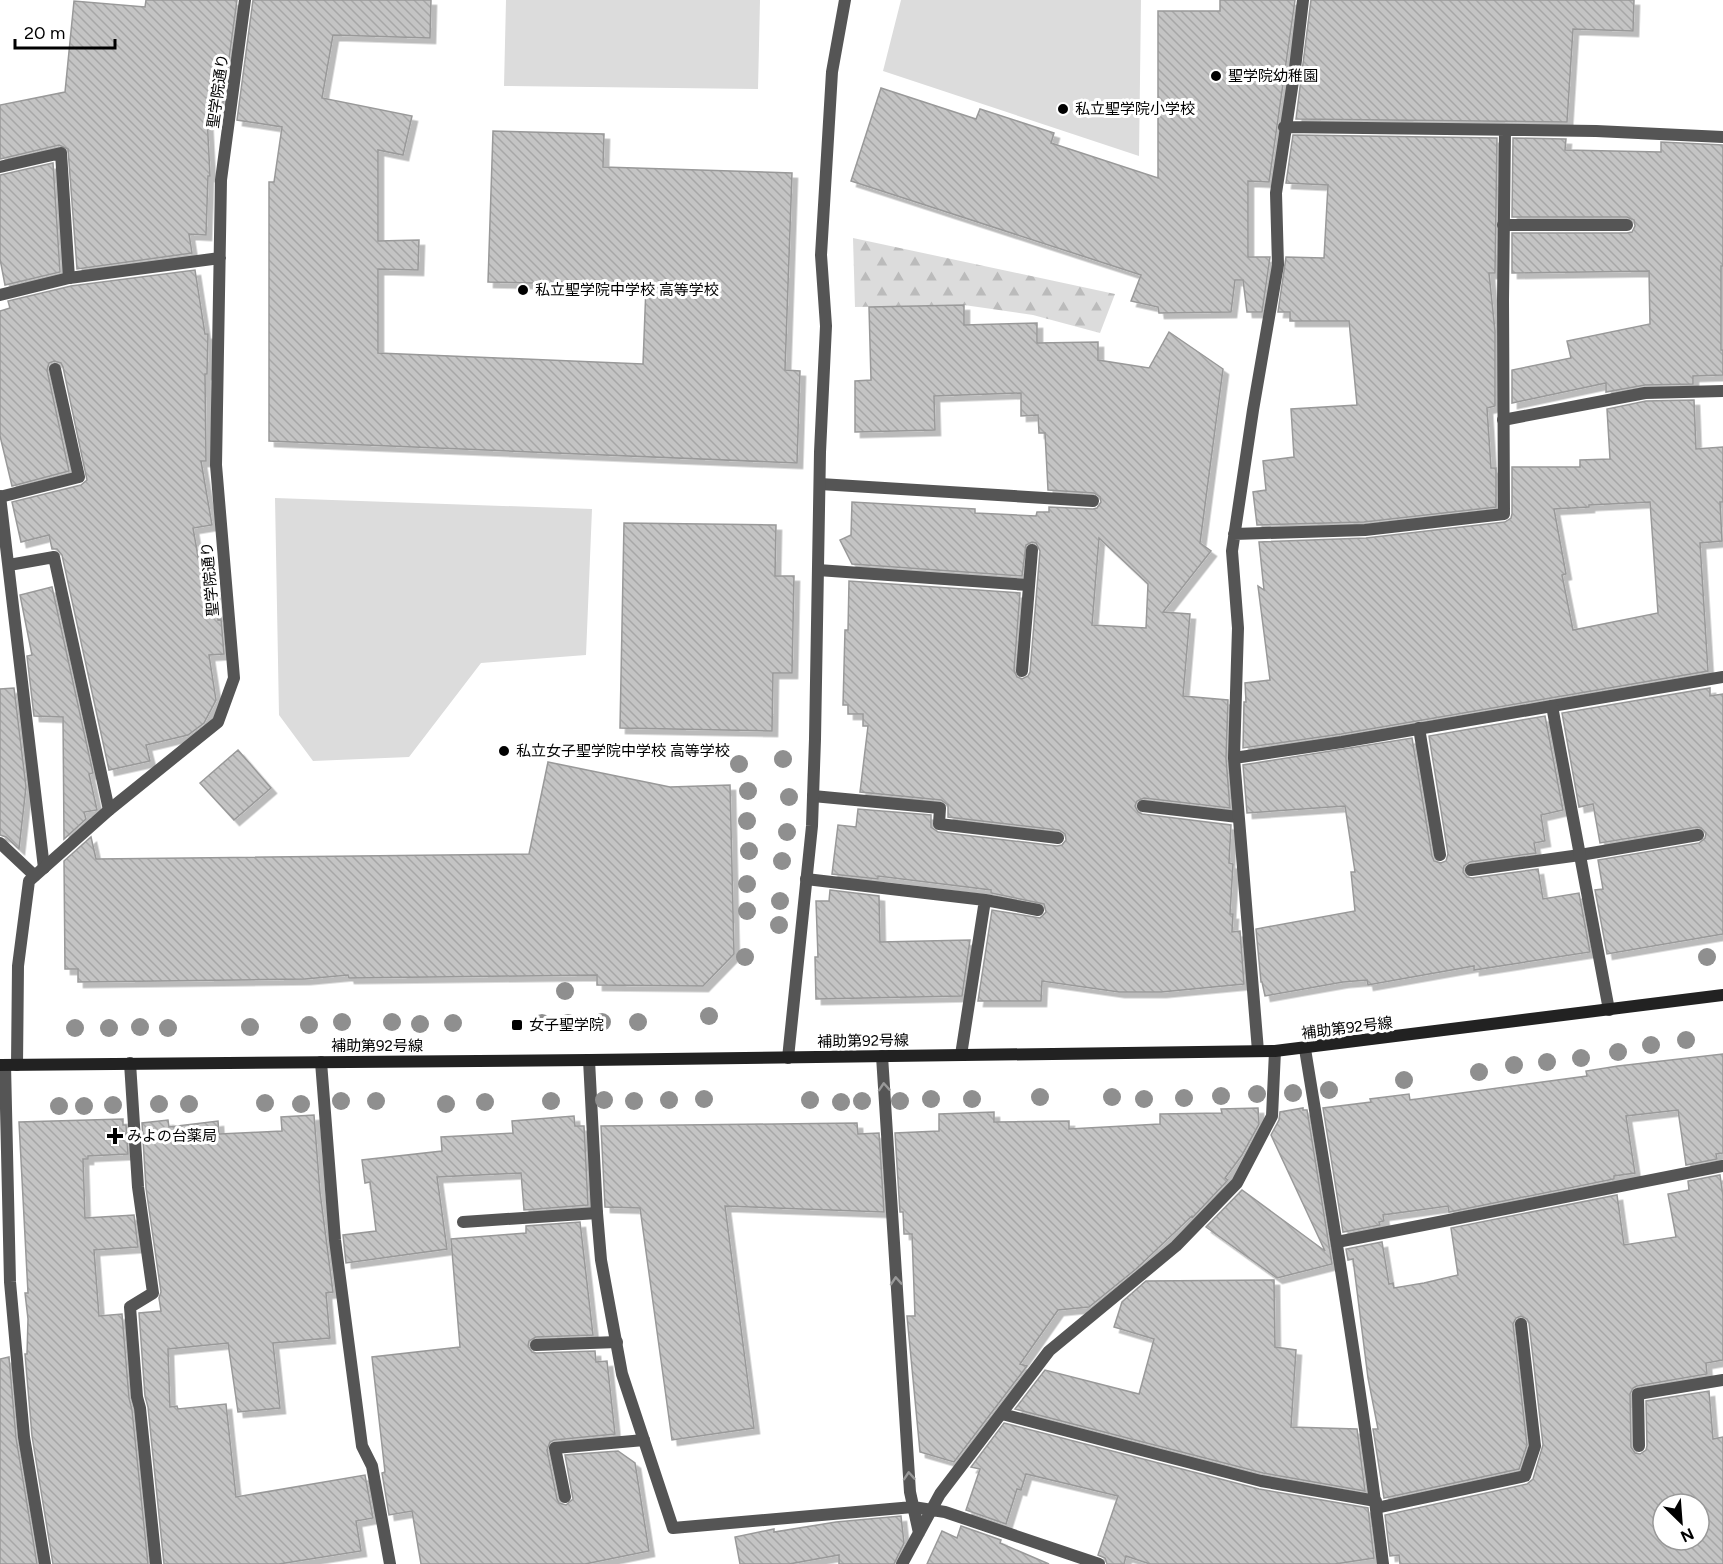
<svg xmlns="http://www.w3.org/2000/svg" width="1723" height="1564" font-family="Figtree,'Noto Sans JP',sans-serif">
	<defs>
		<pattern id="forest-firs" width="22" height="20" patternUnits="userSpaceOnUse" patternTransform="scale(1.5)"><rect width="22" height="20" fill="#dcdcdc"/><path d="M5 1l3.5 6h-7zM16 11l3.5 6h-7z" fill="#bbb"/></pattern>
		<pattern id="building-back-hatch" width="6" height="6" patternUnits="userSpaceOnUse" patternTransform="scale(1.5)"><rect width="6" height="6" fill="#c4c4c4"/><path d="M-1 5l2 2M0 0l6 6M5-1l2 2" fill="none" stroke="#a7a7a7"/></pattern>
		<filter id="shadow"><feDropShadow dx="5.5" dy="5.5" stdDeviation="0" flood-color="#0004"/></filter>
	</defs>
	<rect width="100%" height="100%" fill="#fff"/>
	<!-- forest -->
	<path fill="url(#forest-firs)" d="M 853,238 L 1115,294 L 1100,333 L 1033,315 L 964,305 L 855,307 Z"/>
	<!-- garden -->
	<path fill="#dcdcdc" d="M 506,0 L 760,0 L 758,89 L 504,86 Z
		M 901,0 L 1141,0 L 1139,156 L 883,71 Z
		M 275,498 L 592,509 L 586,655 L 481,663 L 409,757 L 313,761 L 279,715 Z"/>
	<!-- building -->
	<path fill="url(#building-back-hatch)" stroke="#999" stroke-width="1.5" fill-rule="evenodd" filter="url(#shadow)" d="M 146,0 L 237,0 L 221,117 L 207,115 L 210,176 L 208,176 L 206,235 L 189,234 L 192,253 L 77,269 L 68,149 L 59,145 L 0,159 L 0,105 L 65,92 L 74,1 L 145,7 Z
		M 253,0 L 431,0 L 430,38 L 333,35 L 322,98 L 412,116 L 403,155 L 378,150 L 378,241 L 419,240 L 418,270 L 378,269 L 378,353 L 643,364 L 646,286 L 488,282 L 493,131 L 604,134 L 603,167 L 792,173 L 785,370 L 800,371 L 797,463 L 269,441 L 269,182 L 274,182 L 282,127 L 237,120 Z
		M 1220,0 L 1295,0 L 1269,182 L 1248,181 L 1248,257 L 1270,257 L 1262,312 L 1247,312 L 1243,280 L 1235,280 L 1231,312 L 1159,313 L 1158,307 L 1131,301 L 1141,275 L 851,181 L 881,88 L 976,119 L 980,109 L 1054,133 L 1051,143 L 1158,178 L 1158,11 L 1220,11 Z
		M 1311,0 L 1634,0 L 1633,31 L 1573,29 L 1567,122 L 1296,119 Z
		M 1293,135 L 1497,138 L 1495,273 L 1489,273 L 1495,331 L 1495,406 L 1487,408 L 1491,468 L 1496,468 L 1496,507 L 1364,522 L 1257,525 L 1253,492 L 1266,490 L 1263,461 L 1294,457 L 1291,409 L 1357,405 L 1349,321 L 1290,321 L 1290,312 L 1278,312 L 1286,257 L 1324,258 L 1328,185 L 1286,183 Z
		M 1513,138 L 1566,139 L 1565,150 L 1661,152 L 1661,142 L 1723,145 L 1723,266 L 1721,266 L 1721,350 L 1723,350 L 1723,375 L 1693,376 L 1693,384 L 1645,385 L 1606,392 L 1606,383 L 1512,403 L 1512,370 L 1571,358 L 1567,341 L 1650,324 L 1649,271 L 1512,273 L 1512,233 L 1627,233 L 1632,232 L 1635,226 L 1634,220 L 1627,217 L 1512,217 Z
		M 53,163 L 60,272 L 5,285 L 0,259 L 0,175 Z
		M 195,270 L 205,334 L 208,334 L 207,374 L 205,374 L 206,461 L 201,461 L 212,525 L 193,528 L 204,591 L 214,589 L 218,620 L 221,619 L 224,654 L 209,655 L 216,700 L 204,723 L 188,735 L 146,745 L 150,761 L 109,770 L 62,555 L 57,549 L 52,549 L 49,535 L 21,542 L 12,502 L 81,485 L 87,480 L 63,367 L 61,363 L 54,361 L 49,363 L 47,370 L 69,471 L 12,486 L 0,436 L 0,311 L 10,308 L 8,301 L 71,286 Z
		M 964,305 L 964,325 L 1037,323 L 1037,343 L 1098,342 L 1098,360 L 1149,368 L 1169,332 L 1223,369 L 1200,543 L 1211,551 L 1163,612 L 1190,614 L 1183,696 L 1228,700 L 1226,758 L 1230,808 L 1144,798 L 1137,801 L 1135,806 L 1138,812 L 1142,814 L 1231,825 L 1229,863 L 1233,864 L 1230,914 L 1233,914 L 1232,932 L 1240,931 L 1244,984 L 1161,992 L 1119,992 L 1042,981 L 1041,1001 L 978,1001 L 992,910 L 1040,918 L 1046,912 L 1044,904 L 991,893 L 991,890 L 878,876 L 878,879 L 832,874 L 838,825 L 856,827 L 858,809 L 931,815 L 931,827 L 938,832 L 1057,846 L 1062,845 L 1066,840 L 1065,834 L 1059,830 L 948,817 L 948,805 L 941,800 L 860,792 L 868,726 L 863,726 L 863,714 L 848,714 L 848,705 L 843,705 L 845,630 L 848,630 L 849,581 L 1020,593 L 1014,670 L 1017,677 L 1022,679 L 1028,676 L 1030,672 L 1040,551 L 1036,543 L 1032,542 L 1026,545 L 1022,576 L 852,564 L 840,540 L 851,535 L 852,502 L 975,509 L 975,513 L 1036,516 L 1037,512 L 1049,512 L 1049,507 L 1093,509 L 1097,508 L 1101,502 L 1100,497 L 1094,493 L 1048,490 L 1045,433 L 1039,433 L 1038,415 L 1021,416 L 1021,393 L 934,396 L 935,430 L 855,432 L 855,381 L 871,380 L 869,307 ZM 1099,538 L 1148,584 L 1146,628 L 1092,625 Z
		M 1694,400 L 1696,449 L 1723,447 L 1723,502 L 1720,502 L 1722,541 L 1700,543 L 1708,671 L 1341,734 L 1243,748 L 1244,702 L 1246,702 L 1245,683 L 1270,680 L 1258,586 L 1264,590 L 1259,542 L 1366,538 L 1505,522 L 1511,518 L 1512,514 L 1512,467 L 1580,467 L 1580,460 L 1610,459 L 1607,409 L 1646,401 ZM 1650,502 L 1658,613 L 1573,630 L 1562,575 L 1566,574 L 1554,509 L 1589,507 L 1589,505 Z
		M 624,523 L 776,525 L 775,576 L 794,576 L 792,673 L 773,673 L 772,731 L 620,728 Z
		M 52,587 L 93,773 L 89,774 L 97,810 L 84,812 L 86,819 L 64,839 L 63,717 L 34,716 L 27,656 L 32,655 L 20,595 Z
		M 14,688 L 26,787 L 19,849 L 6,837 L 0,835 L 0,689 Z
		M 1710,688 L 1710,696 L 1723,694 L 1723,934 L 1607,954 L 1595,890 L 1603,889 L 1598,860 L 1699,843 L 1705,838 L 1706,833 L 1701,828 L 1697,827 L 1600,843 L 1593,804 L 1579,807 L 1562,713 Z
		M 1545,716 L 1563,810 L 1541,815 L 1545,841 L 1534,843 L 1536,853 L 1470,862 L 1464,866 L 1463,872 L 1467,877 L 1472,878 L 1538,869 L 1543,899 L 1579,893 L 1590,952 L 1474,970 L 1474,966 L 1368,985 L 1367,980 L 1343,982 L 1265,996 L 1262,982 L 1261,982 L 1256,929 L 1355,911 L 1351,872 L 1355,872 L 1345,806 L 1247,813 L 1243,765 L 1412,738 L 1432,856 L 1434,861 L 1441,863 L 1446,861 L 1448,854 L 1429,736 Z
		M 238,750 L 271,788 L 234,820 L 200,783 Z
		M 548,762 L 670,787 L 730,785 L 734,954 L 703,986 L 597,985 L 597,975 L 349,978 L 348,975 L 305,979 L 78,982 L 78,969 L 65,969 L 64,861 L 91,837 L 96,859 L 529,854 Z
		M 830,890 L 879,896 L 880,942 L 970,940 L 962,996 L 816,999 L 815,957 L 818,957 L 816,901 L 829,901 Z
		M 1723,1054 L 1723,1153 L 1716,1154 L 1717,1159 L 1686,1165 L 1678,1110 L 1626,1116 L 1635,1173 L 1614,1176 L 1614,1179 L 1449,1212 L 1448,1206 L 1383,1215 L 1384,1221 L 1379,1222 L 1380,1225 L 1343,1232 L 1323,1108 L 1371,1102 L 1370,1099 L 1409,1094 L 1410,1100 L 1520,1085 L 1587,1076 L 1586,1071 L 1618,1066 Z
		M 1258,1108 L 1259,1124 L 1242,1155 L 1225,1178 L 1228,1180 L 1193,1217 L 1192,1216 L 1136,1269 L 1089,1307 L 1058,1310 L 1020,1364 L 1027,1366 L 954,1462 L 920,1452 L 907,1316 L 915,1316 L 912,1234 L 904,1234 L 903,1212 L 900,1212 L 895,1133 L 939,1131 L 939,1114 L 994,1112 L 994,1122 L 1069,1121 L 1069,1129 L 1160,1124 L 1160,1114 L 1222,1113 L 1221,1109 Z
		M 1303,1108 L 1303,1110 L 1307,1110 L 1332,1264 L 1277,1278 L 1206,1227 L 1242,1190 L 1325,1251 L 1271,1135 L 1279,1120 L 1280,1112 Z
		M 314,1115 L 320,1192 L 333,1292 L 326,1293 L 330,1338 L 273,1343 L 280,1408 L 238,1412 L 228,1343 L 168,1349 L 170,1407 L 177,1406 L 178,1409 L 226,1404 L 236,1497 L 365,1475 L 373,1518 L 356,1521 L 361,1551 L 279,1564 L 164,1564 L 148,1407 L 145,1396 L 139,1313 L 161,1311 L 159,1298 L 161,1292 L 146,1188 L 142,1123 L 168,1120 L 169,1127 L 218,1121 L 219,1134 L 282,1131 L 281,1117 Z
		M 574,1116 L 575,1126 L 584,1126 L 588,1205 L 524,1210 L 521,1173 L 437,1177 L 447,1249 L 346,1263 L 343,1235 L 376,1231 L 370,1182 L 365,1183 L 362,1160 L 442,1151 L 441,1137 L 513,1133 L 512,1121 Z
		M 123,1119 L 123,1125 L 126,1125 L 128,1154 L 88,1156 L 88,1159 L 83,1159 L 85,1218 L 134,1215 L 138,1247 L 94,1250 L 99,1316 L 122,1314 L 129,1398 L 132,1410 L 148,1564 L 53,1564 L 32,1436 L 25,1354 L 27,1354 L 28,1319 L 25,1293 L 28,1293 L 19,1122 Z
		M 857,1123 L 858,1134 L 879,1133 L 884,1212 L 725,1206 L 754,1428 L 672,1440 L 640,1208 L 605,1207 L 601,1126 Z
		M 1720,1175 L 1723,1196 L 1723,1360 L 1706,1363 L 1707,1374 L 1637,1386 L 1633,1388 L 1630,1394 L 1631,1447 L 1635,1453 L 1640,1454 L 1646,1450 L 1647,1446 L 1646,1401 L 1709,1391 L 1713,1439 L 1723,1437 L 1723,1564 L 1400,1564 L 1399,1555 L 1390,1556 L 1385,1515 L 1527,1484 L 1533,1479 L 1543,1445 L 1529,1323 L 1527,1319 L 1521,1316 L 1516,1318 L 1513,1324 L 1527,1445 L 1519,1469 L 1384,1498 L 1373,1429 L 1378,1429 L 1368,1378 L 1353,1259 L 1348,1260 L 1346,1249 L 1382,1242 L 1389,1284 L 1393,1283 L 1394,1288 L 1424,1283 L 1458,1275 L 1451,1228 L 1617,1195 L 1624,1245 L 1676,1237 L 1668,1194 L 1689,1190 L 1688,1181 ZM 1663,1504 L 1699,1504 L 1699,1540 L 1663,1540 Z
		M 580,1222 L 593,1335 L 536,1337 L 529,1341 L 528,1346 L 532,1352 L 536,1353 L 595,1351 L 596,1362 L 607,1361 L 615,1434 L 554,1440 L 550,1442 L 547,1450 L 557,1499 L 559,1503 L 566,1505 L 573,1499 L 565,1455 L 618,1451 L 635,1463 L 649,1551 L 585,1564 L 421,1564 L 412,1511 L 389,1515 L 382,1473 L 385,1472 L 372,1357 L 460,1347 L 451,1239 L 526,1233 L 526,1226 Z
		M 1274,1280 L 1275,1347 L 1296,1350 L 1291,1427 L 1357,1429 L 1365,1491 L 1263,1473 L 1015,1409 L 1045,1370 L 1139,1394 L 1154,1339 L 1114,1327 L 1122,1302 L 1146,1281 Z
		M 9,1357 L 16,1438 L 37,1564 L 0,1564 L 0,1359 Z
		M 1004,1423 L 1259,1489 L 1368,1508 L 1374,1558 L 1335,1564 L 1150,1564 L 1126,1556 L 1124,1564 L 1107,1564 L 1105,1558 L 1098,1555 L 1118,1496 L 1026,1474 L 1021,1490 L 1017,1489 L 1006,1524 L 966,1510 L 980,1469 L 971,1467 Z
		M 901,1516 L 904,1543 L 894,1564 L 839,1564 L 839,1555 L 789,1564 L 740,1564 L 735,1537 L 774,1529 L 774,1532 L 836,1522 Z
		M 961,1526 L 1001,1540 L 1000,1543 L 1049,1564 L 927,1564 L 942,1531 L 957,1538 Z"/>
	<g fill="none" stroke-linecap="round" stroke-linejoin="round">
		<!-- lane -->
		<path stroke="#555" stroke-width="12" d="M 0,167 L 61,153 L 69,278
			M 1503,225 L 1627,225
			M 1503,420 L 1645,393 L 1723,391
			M 820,484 L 1093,501
			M 0,496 L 44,868
			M 0,497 L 79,477 L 55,369
			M 9,565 L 54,557 L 109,810
			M 818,570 L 1028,585
			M 1022,671 L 1032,550
			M 1552,706 L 1723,677
			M 1419,728 L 1440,855
			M 813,796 L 940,808 L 939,824 L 1058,838
			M 1143,806 L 1238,817
			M 1471,870 L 1580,855 L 1698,835
			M 806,879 L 985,900 L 1038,910
			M 961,1055 L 985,900
			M 130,1063 L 138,1187 L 153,1293 L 130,1307 L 137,1397 L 140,1408 L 156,1564
			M 463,1222 L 597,1213
			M 1337,1242 L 1723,1166
			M 536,1345 L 617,1342
			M 1639,1446 L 1638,1394 L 1723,1380
			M 565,1497 L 555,1448 L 644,1440
			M 1376,1508 L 1525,1476 L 1535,1446 L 1521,1324"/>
		<!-- street -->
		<path stroke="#555" stroke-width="12" d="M 1284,127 L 1596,131 L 1723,137
			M 0,295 L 69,278 L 220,258
			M 1234,534 L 1365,530 L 1504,514 L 1503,300 L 1505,130
			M 1234,758 L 1342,742 L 1552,706 L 1609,1010
			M 0,843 L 35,876
			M 1305,1049 C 1333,1220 1362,1392 1383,1564
			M 1258,1051 L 1234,758 L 1238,628 L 1232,551 L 1253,410 L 1278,265 L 1276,193 L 1295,68 L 1303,0
			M 882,1056 L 910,1492 L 919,1533
			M 788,1058 L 812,826 L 815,739 L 820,452 L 826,326 L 821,255 L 832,72 L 845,0
			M 589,1060 L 597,1213 L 601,1260 L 622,1374 L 673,1528 L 913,1507 L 945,1512 L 1099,1564
			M 321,1062 L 335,1240 L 362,1446 L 372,1466 L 390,1564
			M 5,1065 L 10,1282 L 24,1437 L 45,1564
			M 17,1065 L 18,966 L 29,881 L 109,810 L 218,722 L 234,678 L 216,465 L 221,180 L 245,0
			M 1002,1414 L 1261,1481 L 1376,1501
			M 902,1564 L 940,1494 L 1049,1351 L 1176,1246 L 1237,1183 L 1272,1116 L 1275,1051"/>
		<!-- secondary -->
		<path stroke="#222" stroke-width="12" d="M 0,1065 L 589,1060 L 1275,1051 L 1723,995"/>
	</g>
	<!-- trees -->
	<g fill="#8f8f8f">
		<circle cx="783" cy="759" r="9"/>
		<circle cx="739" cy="764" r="9"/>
		<circle cx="748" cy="791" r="9"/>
		<circle cx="789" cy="797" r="9"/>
		<circle cx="747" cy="821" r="9"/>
		<circle cx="787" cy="832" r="9"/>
		<circle cx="749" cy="851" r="9"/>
		<circle cx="782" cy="861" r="9"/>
		<circle cx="747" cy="884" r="9"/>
		<circle cx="780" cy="901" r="9"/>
		<circle cx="747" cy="911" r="9"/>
		<circle cx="779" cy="925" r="9"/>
		<circle cx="745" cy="957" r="9"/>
		<circle cx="1707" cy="957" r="9"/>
		<circle cx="565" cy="991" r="9"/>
		<circle cx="709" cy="1016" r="9"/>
		<circle cx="342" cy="1022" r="9"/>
		<circle cx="392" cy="1022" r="9"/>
		<circle cx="602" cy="1022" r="9"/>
		<circle cx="638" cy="1022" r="9"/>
		<circle cx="453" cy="1023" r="9"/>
		<circle cx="542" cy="1023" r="9"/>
		<circle cx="568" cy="1023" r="9"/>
		<circle cx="420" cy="1024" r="9"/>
		<circle cx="309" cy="1025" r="9"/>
		<circle cx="140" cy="1027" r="9"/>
		<circle cx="250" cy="1027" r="9"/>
		<circle cx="75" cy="1028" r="9"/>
		<circle cx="109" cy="1028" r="9"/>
		<circle cx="168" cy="1028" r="9"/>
		<circle cx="1686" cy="1040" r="9"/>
		<circle cx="1651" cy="1045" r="9"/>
		<circle cx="1618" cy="1052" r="9"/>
		<circle cx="1581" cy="1058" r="9"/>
		<circle cx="1547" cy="1062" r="9"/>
		<circle cx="1514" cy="1065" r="9"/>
		<circle cx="1479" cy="1072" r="9"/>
		<circle cx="1404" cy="1080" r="9"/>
		<circle cx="1329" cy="1090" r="9"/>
		<circle cx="1293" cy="1093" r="9"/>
		<circle cx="1257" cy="1094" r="9"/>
		<circle cx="1221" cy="1096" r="9"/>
		<circle cx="1040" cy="1097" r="9"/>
		<circle cx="1112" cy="1097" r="9"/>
		<circle cx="1184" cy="1098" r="9"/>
		<circle cx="704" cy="1099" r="9"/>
		<circle cx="931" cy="1099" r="9"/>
		<circle cx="972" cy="1099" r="9"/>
		<circle cx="1144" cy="1099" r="9"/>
		<circle cx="604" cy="1100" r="9"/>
		<circle cx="669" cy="1100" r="9"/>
		<circle cx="810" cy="1100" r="9"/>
		<circle cx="341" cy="1101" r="9"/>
		<circle cx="376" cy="1101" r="9"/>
		<circle cx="551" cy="1101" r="9"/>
		<circle cx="634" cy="1101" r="9"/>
		<circle cx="862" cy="1101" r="9"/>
		<circle cx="900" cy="1101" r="9"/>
		<circle cx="485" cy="1102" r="9"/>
		<circle cx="841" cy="1102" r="9"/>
		<circle cx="265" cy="1103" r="9"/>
		<circle cx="159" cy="1104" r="9"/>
		<circle cx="189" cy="1104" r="9"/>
		<circle cx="301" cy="1104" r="9"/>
		<circle cx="446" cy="1104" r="9"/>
		<circle cx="113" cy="1105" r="9"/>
		<circle cx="59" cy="1106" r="9"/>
		<circle cx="84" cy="1106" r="9"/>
	</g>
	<!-- one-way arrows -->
	<defs><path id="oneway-chevron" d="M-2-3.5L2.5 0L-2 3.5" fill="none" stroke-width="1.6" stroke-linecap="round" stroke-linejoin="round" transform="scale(1.5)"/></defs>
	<g stroke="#999">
		<use href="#oneway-chevron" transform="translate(884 1087) rotate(-94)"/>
		<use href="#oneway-chevron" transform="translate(896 1281) rotate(-94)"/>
		<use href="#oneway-chevron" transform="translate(909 1476) rotate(-94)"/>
	</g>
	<!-- markers -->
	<g fill="#000" stroke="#fff" stroke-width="2">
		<circle cx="1216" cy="76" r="6"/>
		<circle cx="1063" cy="109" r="6"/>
		<circle cx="523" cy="290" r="6"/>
		<circle cx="504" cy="751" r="6"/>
		<rect x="511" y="1019" width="12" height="12" rx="3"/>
		<path d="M112 1127h6v6h6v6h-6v6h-6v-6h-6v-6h6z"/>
	</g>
	<g text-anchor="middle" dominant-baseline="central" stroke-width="6" stroke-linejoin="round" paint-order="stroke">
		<!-- poi labels -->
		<g font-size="15" fill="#000" stroke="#fff" text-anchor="start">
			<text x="1228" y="76">聖学院幼稚園</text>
			<text x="1075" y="109">私立聖学院小学校</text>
			<text x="535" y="290">私立聖学院中学校 高等学校</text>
			<text x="516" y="751">私立女子聖学院中学校 高等学校</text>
			<text x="529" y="1025">女子聖学院</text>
			<text x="127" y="1136">みよの台薬局</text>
		</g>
		<!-- street labels -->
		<g font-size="15" fill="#000" stroke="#fff">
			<text transform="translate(218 91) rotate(-82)">聖学院通り</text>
			<text transform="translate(210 579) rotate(-95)">聖学院通り</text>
			<text transform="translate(1347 1028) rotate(-7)">補助第92号線</text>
			<text transform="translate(863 1041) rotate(-1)">補助第92号線</text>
			<text x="377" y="1046">補助第92号線</text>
		</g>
	</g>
	<!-- north arrow -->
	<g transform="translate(1681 1522) rotate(155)"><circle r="28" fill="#ffffff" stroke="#999999" stroke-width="1.5"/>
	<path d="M0-4.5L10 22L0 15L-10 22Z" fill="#000000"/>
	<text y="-9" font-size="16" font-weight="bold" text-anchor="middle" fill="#000000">N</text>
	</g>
	<!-- scale -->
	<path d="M15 39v9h100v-9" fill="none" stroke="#000000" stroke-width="3"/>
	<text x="24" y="39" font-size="18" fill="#000000" stroke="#ffffff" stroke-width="4.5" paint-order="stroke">20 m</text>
</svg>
